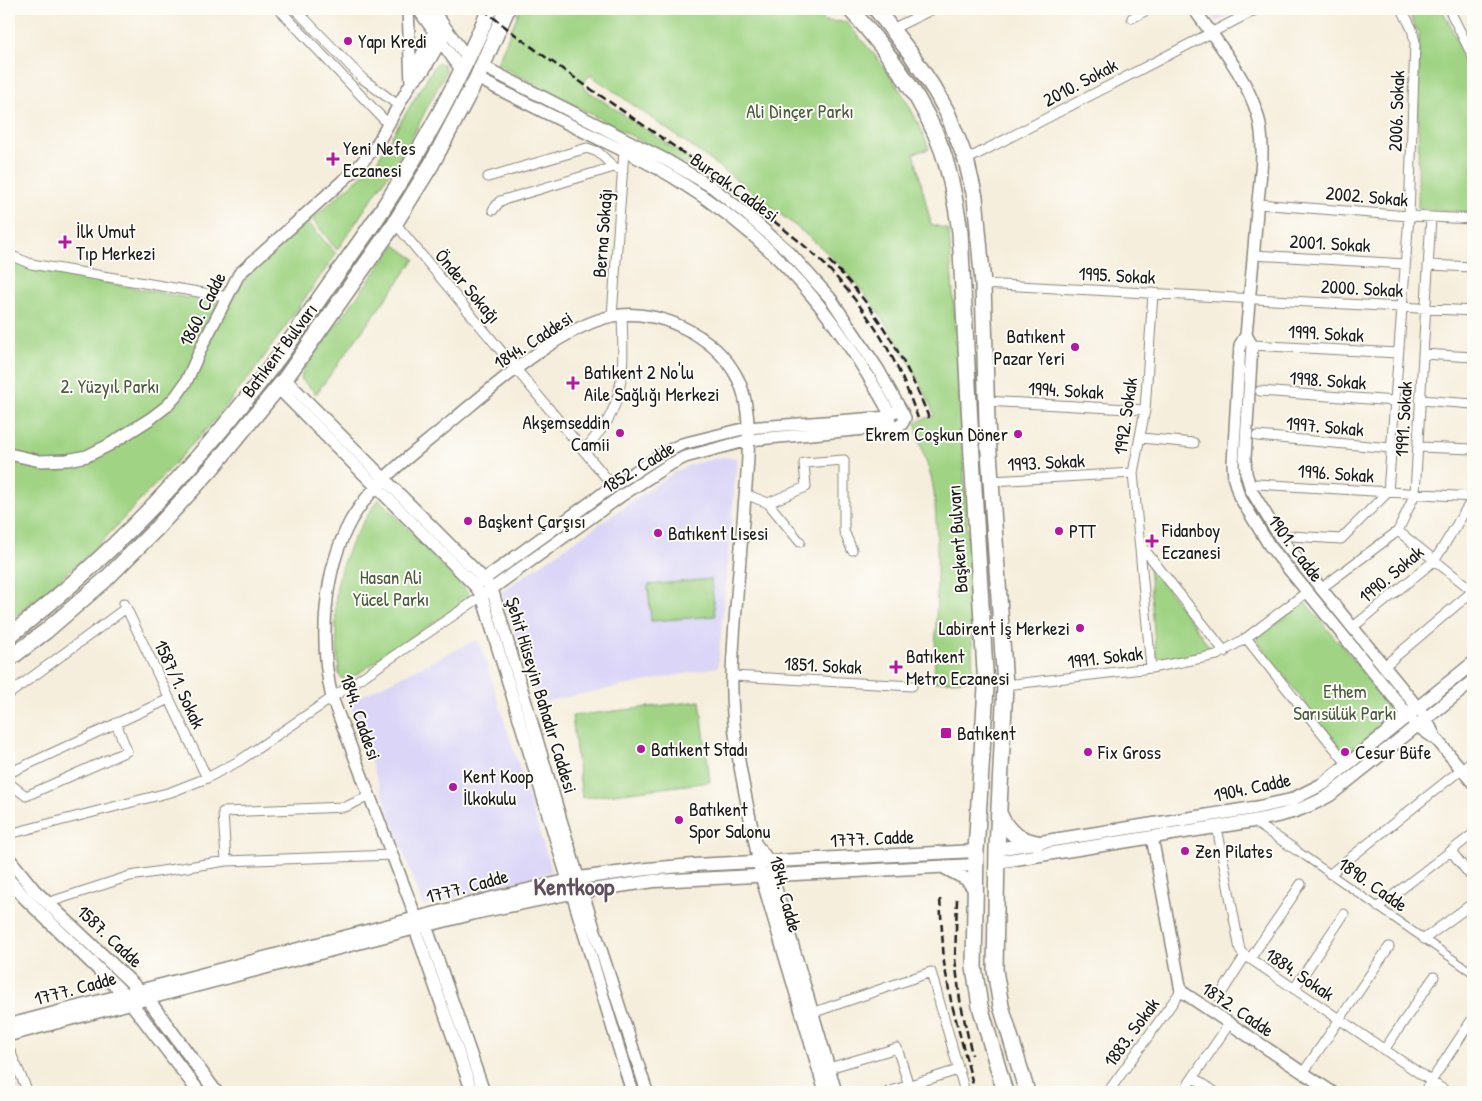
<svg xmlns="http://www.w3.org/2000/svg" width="1482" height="1101" font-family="'Patrick Hand',sans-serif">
	<rect width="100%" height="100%" fill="#fdfcf7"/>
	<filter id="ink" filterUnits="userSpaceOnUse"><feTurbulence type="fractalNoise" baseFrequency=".02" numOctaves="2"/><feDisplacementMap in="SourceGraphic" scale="10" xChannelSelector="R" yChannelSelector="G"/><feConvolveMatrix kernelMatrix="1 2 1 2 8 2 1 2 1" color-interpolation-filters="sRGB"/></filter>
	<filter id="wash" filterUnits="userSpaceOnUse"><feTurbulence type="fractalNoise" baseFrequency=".0096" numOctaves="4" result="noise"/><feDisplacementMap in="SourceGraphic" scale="20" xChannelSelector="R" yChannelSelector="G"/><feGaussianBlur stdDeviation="1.12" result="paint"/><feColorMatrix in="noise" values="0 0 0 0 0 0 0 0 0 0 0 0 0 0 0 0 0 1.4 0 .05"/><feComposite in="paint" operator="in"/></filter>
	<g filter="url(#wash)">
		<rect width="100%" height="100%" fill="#f6eedc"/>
		<!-- built -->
		<path fill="#dbd6f7" d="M 1208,9 L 1243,9 L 1216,22 Z
			M 722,457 L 737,458 L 718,667 L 538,703 L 501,592 L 673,473 L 689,465 Z
			M 476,640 L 480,643 L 552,872 L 423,906 L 349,702 Z"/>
		<!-- green -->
		<path fill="#a0d484" stroke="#5e7850" d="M 520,9 L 813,9 L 825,21 L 846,22 C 872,51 898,82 915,117 C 921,127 925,139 929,149 L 914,153 L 931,224 L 949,230 L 970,570 L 973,680 L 934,682 C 936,619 940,555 934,492 C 931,468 918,446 916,422 L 935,415 C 914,369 890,325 858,285 C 835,257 805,233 776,211 C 717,163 654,120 592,76 L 589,76 L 582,84 L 585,89 L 675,149 L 727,187 L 497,64 Z
			M 1407,9 L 1442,9 L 1473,72 L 1473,212 L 1418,209 L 1419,35 Z
			M 438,63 L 443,64 L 446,71 L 407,147 L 337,250 L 312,219 L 375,164 L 435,65 Z
			M 307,221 L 336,254 L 257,367 L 216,419 L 95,549 L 9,622 L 9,259 L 29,268 L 209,302 L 230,304 C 237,294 242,282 250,273 Z
			M 395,245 L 415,259 L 316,394 L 301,379 L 303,370 Z
			M 379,499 L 468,592 L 469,597 L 467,600 L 347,681 L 344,681 L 339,675 C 338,650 334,618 336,594 C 340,558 358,528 379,499 Z
			M 1149,564 L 1211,649 L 1183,656 L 1156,659 Z
			M 711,579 L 715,616 L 651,621 L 648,585 Z
			M 1305,602 L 1398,713 L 1345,755 L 1256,639 Z
			M 700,701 L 710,782 L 582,798 L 572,716 Z"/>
	</g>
	<g filter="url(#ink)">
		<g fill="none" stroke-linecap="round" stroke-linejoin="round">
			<defs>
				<path id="pedestrian" d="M 1296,850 L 1473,973"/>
				<path id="minor" d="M 279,9 L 388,124
					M 295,9 L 363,79 L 398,105
					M 1449,9 L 1473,57
					M 1132,18 L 1149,9
					M 892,29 L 933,9
					M 966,160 L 1257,9
					M 488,177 L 587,148 L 598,152 L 614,167
					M 1258,204 L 1409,216 L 1473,219
					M 493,210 L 500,201 L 614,167 L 623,171
					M 395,223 L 613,486
					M 9,252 L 12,256 L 31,264 L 228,297
					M 1254,255 L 1405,264
					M 1428,265 L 1473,267
					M 983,284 L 1473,311
					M 612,316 L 624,151
					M 1252,345 L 1398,353
					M 1423,354 L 1473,357
					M 1260,391 L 1395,401
					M 1420,400 L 1473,404
					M 986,401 L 1145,410
					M 1257,436 L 1391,448
					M 1141,438 L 1194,443
					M 1418,447 L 1473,449
					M 584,451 C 593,439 605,427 611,414 C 626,383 623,348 622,315
					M 991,481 L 1133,473
					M 1257,484 L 1473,497
					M 745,494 L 768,503 L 806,487 L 804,463 L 844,460 L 844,531 L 852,550
					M 768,503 L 800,542
					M 1398,531 L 1473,591
					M 1291,536 L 1341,539 L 1388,492 L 1409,216 L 1415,42 L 1412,29 L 1402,9
					M 1140,544 L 1225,652
					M 1327,584 L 1398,531 L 1415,494 L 1431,217
					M 124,603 L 207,778
					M 1358,623 L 1435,560 L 1473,498
					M 1246,638 L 1348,765
					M 1389,662 L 1473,591
					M 1151,668 L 1133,473 L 1145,410 L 1153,293
					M 732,676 L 912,686
					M 1005,685 L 1151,668 L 1217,655 L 1246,638 L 1307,592
					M 9,694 L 126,608
					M 9,773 L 169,699
					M 9,783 L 26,796 L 127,751 L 116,723
					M 1253,821 L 1296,850
					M 1217,827 L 1240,950 L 1243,954 L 1447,1092
					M 17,832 L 171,792 L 207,778 L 239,761 L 482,596
					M 1451,851 L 1473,879
					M 226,861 L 223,812 L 345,807 L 370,796
					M 1330,874 L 1473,760
					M 47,903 L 130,876 L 226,861 L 393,855
					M 1378,907 L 1473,834
					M 1424,939 L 1473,903
					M 1250,959 L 1301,884
					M 1294,989 L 1344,914
					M 1219,997 L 1245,956
					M 812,1013 L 931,972 L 965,1092
					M 9,1049 L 28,1092
					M 1384,1050 L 1434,977
					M 829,1068 L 897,1048 L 909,1086
					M 1303,1073 L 1389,947
					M 1193,1077 L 1215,1092
					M 888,1092 L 958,1070
					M 1108,1092 L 1181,991
					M 1183,1092 L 1229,1024
					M 1424,1092 L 1473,1018"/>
				<path id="tertiary" d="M 418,9 L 462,71
					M 427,9 L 440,20 L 468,59
					M 1194,9 C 1217,42 1246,76 1258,116 C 1266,146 1260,180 1257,210 C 1254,252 1250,293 1246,335 L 1240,345 L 1233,463 L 1234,479 L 1239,496 L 1269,545 L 1417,726 L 1437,740 L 1473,783
					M 440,20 L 419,60 L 411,83 L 424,70 L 447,30
					M 482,66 L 668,161 L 712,187 L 746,214 L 789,252 L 831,299 L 878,369 L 902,412
					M 477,78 C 517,99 558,119 599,139 C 626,152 654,165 679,181 C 776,241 836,315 890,414
					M 1246,335 L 1252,345 L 1245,458 L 1246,473 L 1251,490 L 1281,539 L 1426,718 L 1436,739
					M 285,379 L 484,579 L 492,589 L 584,897 L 647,1092
					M 278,388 L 475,586 L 482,596 L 632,1092
					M 9,454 L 40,461 L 67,460 L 87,456 L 109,445 L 150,419 L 167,406 L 177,395 L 186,382 L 203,344 L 239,274 L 358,167 L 376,146 L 411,83 L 408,9
					M 479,583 L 613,486 L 666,452 L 682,444 L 747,428 L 889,417
					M 486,593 L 621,496 L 667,466 L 685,457 L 749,440 L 897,426 L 902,424 L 905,418 L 902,412 L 897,410 L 890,414 L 889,419 L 891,424 L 897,426
					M 1152,837 L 1181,991 L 1332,1092
					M 414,912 L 332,698 C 319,642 323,571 351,520 C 375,479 417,451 452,421 C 493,387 561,326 613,316 C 635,312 661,317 680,326 C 704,337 726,355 738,379 C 755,414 747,471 744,509 C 740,564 734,619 732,674 C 730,731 744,787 755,843
					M 423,917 L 484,1092
					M 412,920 L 472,1092
					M 825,1092 L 761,876 L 755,843 L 770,862 L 772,875 L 836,1092"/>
				<path id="secondary" d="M 997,849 L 1254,808 L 1291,800 L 1323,784 L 1473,663
					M 9,859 L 34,890 L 134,985 L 147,998 L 216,1092
					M 997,862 L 1253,821 C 1284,815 1302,811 1330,795 L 1473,681
					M 945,868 L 966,879 L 975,890
					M 9,880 L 25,898 L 125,995 L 199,1092
					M 9,1025 L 497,897 L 579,878 L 647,869 L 694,865 L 976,851
					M 9,1035 L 373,939 L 479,912 L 571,893 L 654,881 L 975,865"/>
				<path id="primary" d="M 850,9 C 887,50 923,97 942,150 C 951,176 956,204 960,232 L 970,423 L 986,687 L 976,851 L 974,967 L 980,1006 L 1005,1092
					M 876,9 L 911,54 L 936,92 L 947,112 L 966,160 L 975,197 L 983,284 L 987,423 L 1005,685 L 997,849 L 995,970 L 1001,1006 L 1027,1092
					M 9,636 C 111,557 201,461 278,358 C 296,334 312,309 329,285 C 347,260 365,236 382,210 C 424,146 460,79 490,9
					M 9,659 L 46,631 L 105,580 L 155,530 L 211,469 L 285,379 L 395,223 L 431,165 L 477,78 L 507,9
					M 999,813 C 1007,832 1017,839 1037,843"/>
			</defs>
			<!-- pedestrian casing -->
			<use href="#pedestrian" stroke="#89857c" stroke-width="9"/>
			<!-- minor casing -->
			<use href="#minor" stroke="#89857c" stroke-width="11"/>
			<!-- tertiary casing -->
			<use href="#tertiary" stroke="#89857c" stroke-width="14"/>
			<!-- secondary casing -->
			<use href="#secondary" stroke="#89857c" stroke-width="15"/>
			<!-- primary casing -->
			<use href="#primary" stroke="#89857c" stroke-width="18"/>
			<!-- pedestrian -->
			<use href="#pedestrian" stroke="#fff" stroke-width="7"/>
			<!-- minor -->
			<use href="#minor" stroke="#fff" stroke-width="9"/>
			<!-- tertiary -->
			<use href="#tertiary" stroke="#fff" stroke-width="11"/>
			<!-- secondary -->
			<use href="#secondary" stroke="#fff" stroke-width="12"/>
			<!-- primary -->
			<use href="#primary" stroke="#fff" stroke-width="15"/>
			<!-- rail -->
			<path stroke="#1c1c1c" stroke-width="2.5" stroke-dasharray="8 4" stroke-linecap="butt" d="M 483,9 C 568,79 665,135 752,204 C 776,223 802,242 824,264 C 852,293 879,329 896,365 C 905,383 912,402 919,421
				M 829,261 C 875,305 906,360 929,418
				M 940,899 L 944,963 L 951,1001 L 975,1092
				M 957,899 L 955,959 L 960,1000 L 972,1055"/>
		</g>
	</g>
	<!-- markers -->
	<g fill="#b5179e" stroke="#fdfcf7" stroke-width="2">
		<circle cx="348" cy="41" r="5"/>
		<path d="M330.5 151.5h5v5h5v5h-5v5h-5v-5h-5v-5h5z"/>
		<path d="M62.5 234.5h5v5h5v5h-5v5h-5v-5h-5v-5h5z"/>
		<circle cx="1075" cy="347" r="5"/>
		<path d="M570.5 375.5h5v5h5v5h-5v5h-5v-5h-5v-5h5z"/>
		<circle cx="620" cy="433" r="5"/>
		<circle cx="1018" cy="434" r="5"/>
		<circle cx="468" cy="521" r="5"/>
		<circle cx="1059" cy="531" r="5"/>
		<circle cx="658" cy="533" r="5"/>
		<path d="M1149.5 533.5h5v5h5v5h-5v5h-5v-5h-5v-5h5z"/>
		<circle cx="1080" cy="628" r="5"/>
		<path d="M893.5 659.5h5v5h5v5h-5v5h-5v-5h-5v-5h5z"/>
		<rect x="940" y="727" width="12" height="12" rx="2.5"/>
		<circle cx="641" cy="749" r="5"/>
		<circle cx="1088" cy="752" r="5"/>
		<circle cx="1345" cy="752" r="5"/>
		<circle cx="453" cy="787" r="5"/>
		<circle cx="679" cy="820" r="5"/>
		<circle cx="1185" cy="851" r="5"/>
	</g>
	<g text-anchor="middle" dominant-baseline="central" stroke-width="4" stroke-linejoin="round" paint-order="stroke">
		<!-- poi labels -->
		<g font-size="19" fill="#1c1c1c" stroke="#fdfcf7" text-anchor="start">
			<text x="358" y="41">Yapı Kredi</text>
			<text x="343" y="148">Yeni Nefes<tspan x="343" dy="22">Eczanesi</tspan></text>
			<text x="76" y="231">İlk Umut<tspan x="76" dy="22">Tıp Merkezi</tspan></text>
			<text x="1065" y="336" text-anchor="end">Batıkent<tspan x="1065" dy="22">Pazar Yeri</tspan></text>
			<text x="584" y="372">Batıkent 2 No'lu<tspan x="584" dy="22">Aile Sağlığı Merkezi</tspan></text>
			<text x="610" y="422" text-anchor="end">Akşemseddin<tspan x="610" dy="22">Camii</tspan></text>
			<text x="1008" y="434" text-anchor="end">Ekrem Coşkun Döner</text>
			<text x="478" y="521">Başkent Çarşısı</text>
			<text x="1162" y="530">Fidanboy<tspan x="1162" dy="22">Eczanesi</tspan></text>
			<text x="1069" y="531">PTT</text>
			<text x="668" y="533">Batıkent Lisesi</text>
			<text x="1070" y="628" text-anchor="end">Labirent İş Merkezi</text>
			<text x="906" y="656">Batıkent<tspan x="906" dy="22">Metro Eczanesi</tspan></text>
			<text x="957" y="733">Batıkent</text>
			<text x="651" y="749">Batıkent Stadı</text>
			<text x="1098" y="752">Fix Gross</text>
			<text x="1355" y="752">Cesur Büfe</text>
			<text x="463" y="776">Kent Koop<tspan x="463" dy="22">İlkokulu</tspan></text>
			<text x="689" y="809">Batıkent<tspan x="689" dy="22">Spor Salonu</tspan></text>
			<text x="1195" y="851">Zen Pilates</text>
		</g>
		<!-- street labels -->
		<g font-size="19" fill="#1c1c1c" stroke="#fdfcf7">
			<text transform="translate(1080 82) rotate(-28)">2010. Sokak</text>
			<text transform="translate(1396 111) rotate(-88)">2006. Sokak</text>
			<text transform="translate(735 187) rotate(36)">Burçak Caddesi</text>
			<text transform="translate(1367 196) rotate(5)">2002. Sokak</text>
			<text transform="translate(602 233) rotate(-86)">Berna Sokağı</text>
			<text transform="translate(1330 243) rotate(3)">2001. Sokak</text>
			<text transform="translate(1117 275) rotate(3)">1995. Sokak</text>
			<text transform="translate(468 286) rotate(50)">Önder Sokağı</text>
			<text transform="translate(1362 288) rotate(3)">2000. Sokak</text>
			<text transform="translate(202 309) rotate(-63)">1860. Cadde</text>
			<text transform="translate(1326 333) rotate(3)">1999. Sokak</text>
			<text transform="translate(533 340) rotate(-33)">1844. Caddesi</text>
			<text transform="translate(279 350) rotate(-53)">Batıkent Bulvarı</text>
			<text transform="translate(1328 380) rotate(4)">1998. Sokak</text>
			<text transform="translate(1066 390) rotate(3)">1994. Sokak</text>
			<text transform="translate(1125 416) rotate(-82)">1992. Sokak</text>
			<text transform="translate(1403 419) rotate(-87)">1991. Sokak</text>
			<text transform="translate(1325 426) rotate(5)">1997. Sokak</text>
			<text transform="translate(1046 462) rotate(-3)">1993. Sokak</text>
			<text transform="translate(638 467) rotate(-32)">1852. Cadde</text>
			<text transform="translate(1336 473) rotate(4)">1996. Sokak</text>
			<text transform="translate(957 539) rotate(-94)">Başkent Bulvarı</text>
			<text transform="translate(1296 548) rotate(53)">1901. Cadde</text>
			<text transform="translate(1391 574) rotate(-40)">1990. Sokak</text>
			<text transform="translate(1105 657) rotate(-7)">1991. Sokak</text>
			<text transform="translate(823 665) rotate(3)">1851. Sokak</text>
			<text transform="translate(180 684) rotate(65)">1587/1. Sokak</text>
			<text transform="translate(542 695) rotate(73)">Şehit Hüseyin Bahadır Caddesi</text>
			<text transform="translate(361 717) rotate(71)">1844. Caddesi</text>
			<text transform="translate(1252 787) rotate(-12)">1904. Cadde</text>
			<text transform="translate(872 838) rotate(-3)">1777. Cadde</text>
			<text transform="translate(1373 884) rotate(35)">1890. Cadde</text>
			<text transform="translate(467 886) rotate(-15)">1777. Cadde</text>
			<text transform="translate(786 894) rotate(75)">1844. Cadde</text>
			<text transform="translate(110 936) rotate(43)">1587. Cadde</text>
			<text transform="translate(1300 974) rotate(34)">1884. Sokak</text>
			<text transform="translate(75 988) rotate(-15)">1777. Cadde</text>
			<text transform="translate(1238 1009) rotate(34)">1872. Cadde</text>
			<text transform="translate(1131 1032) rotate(-54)">1883. Sokak</text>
		</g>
		<!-- park labels -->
		<g font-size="19" fill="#4a5c40" stroke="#fdfcf7">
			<text x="800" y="111">Ali Dinçer Parkı</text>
			<text x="110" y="386">2. Yüzyıl Parkı</text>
			<text x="391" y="577">Hasan Ali<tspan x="391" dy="22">Yücel Parkı</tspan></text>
			<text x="1345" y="691">Ethem<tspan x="1345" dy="22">Sarısülük Parkı</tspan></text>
		</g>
		<!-- district labels -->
		<g font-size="24" font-weight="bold" fill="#604f5f" stroke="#fdfcf7">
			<text x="574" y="886">Kentkoop</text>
		</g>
	</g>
	<!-- margin -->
	<rect width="1482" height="1101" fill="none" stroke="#fdfcf7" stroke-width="30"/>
</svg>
